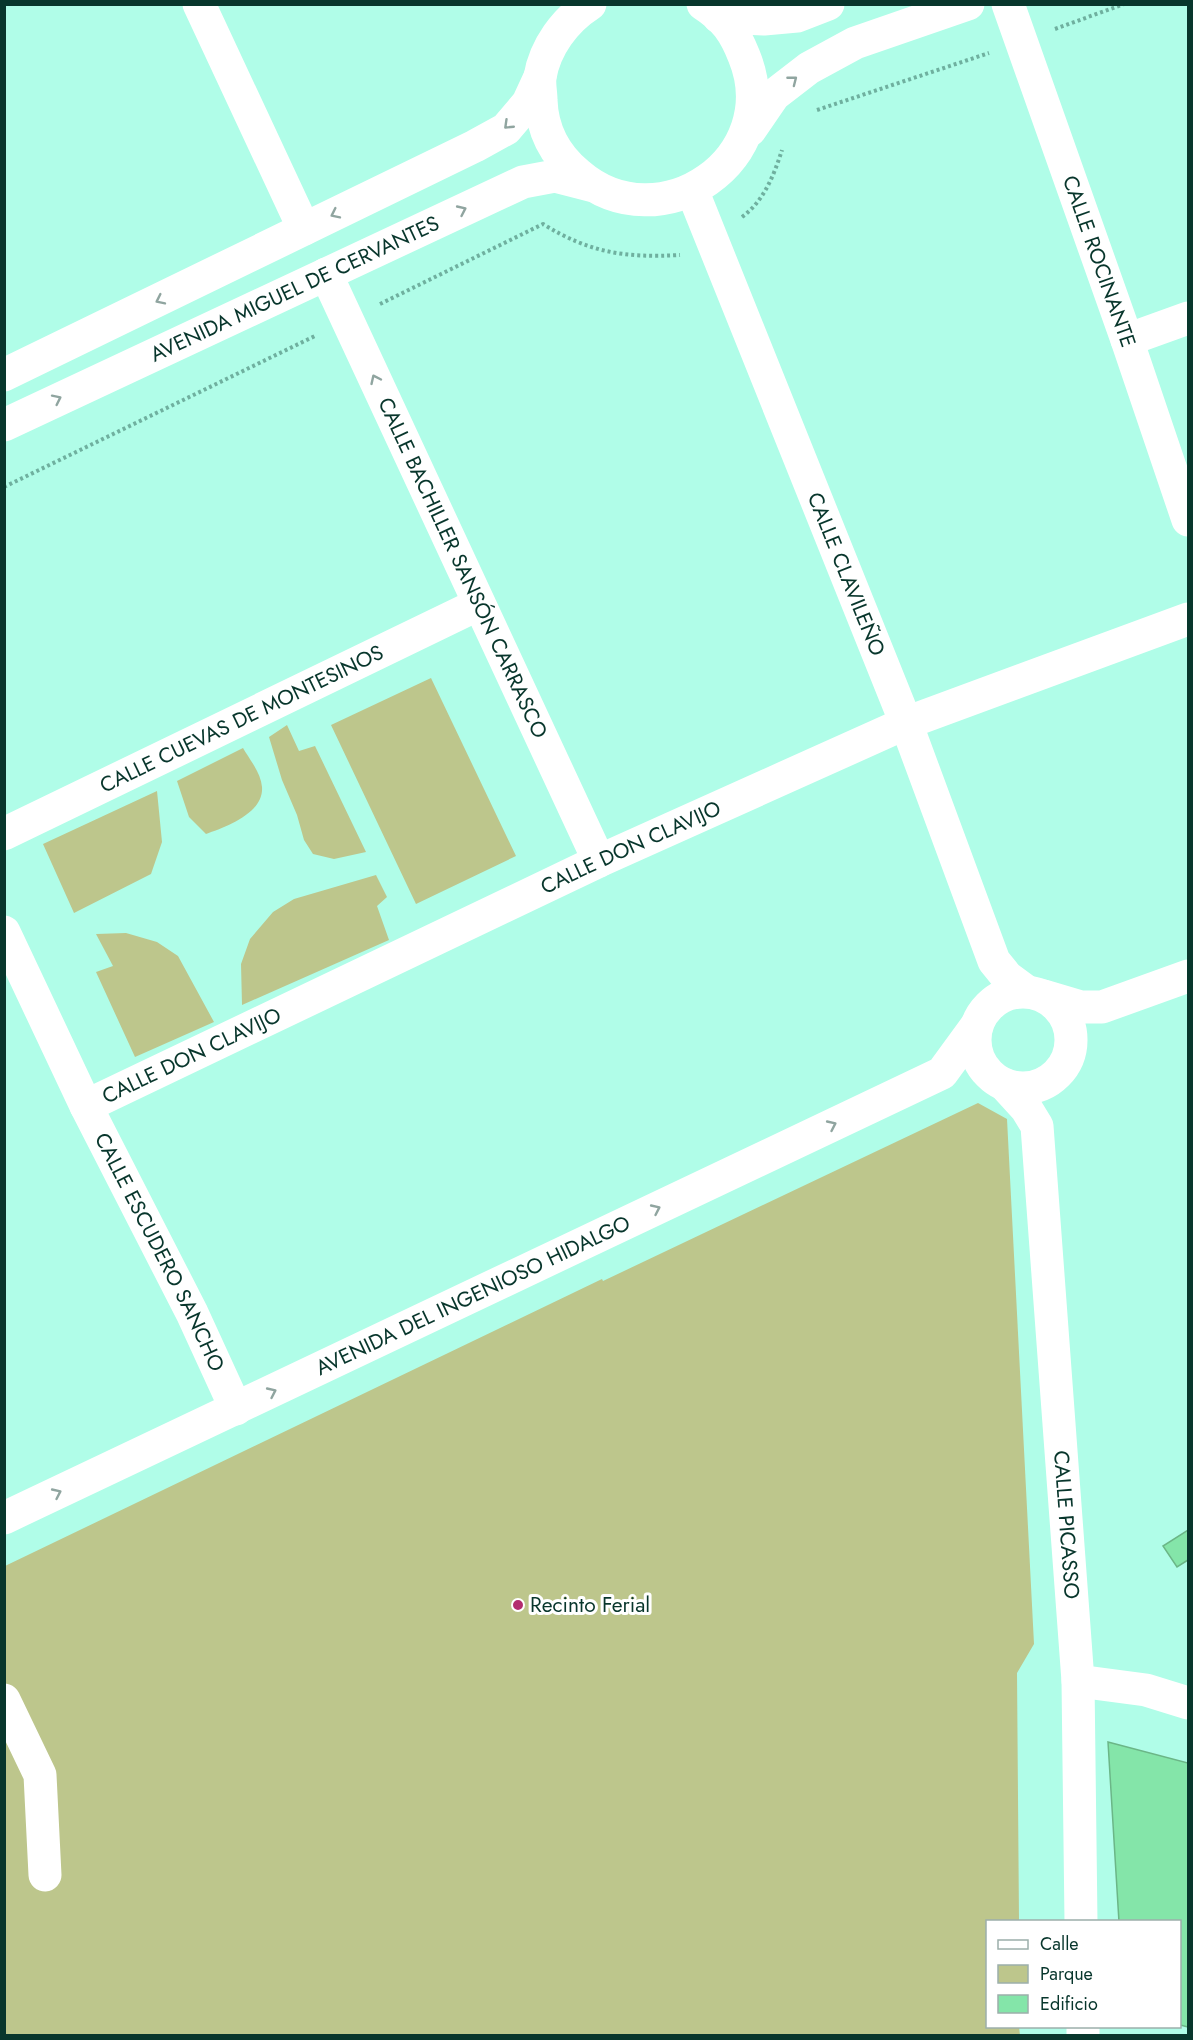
<svg xmlns="http://www.w3.org/2000/svg" width="1193" height="2040" font-family="Jost,sans-serif">
	<rect width="100%" height="100%" fill="#b0fde8"/>
	<!-- green -->
	<path fill="#bdc68c" d="M 431,678 L 516,856 L 416,904 L 331,725 Z
		M 287,725 L 299,751 L 315,746 L 366,852 L 334,859 L 313,854 L 304,840 L 297,815 L 282,780 L 269,737 Z
		M 243,748 C 250,760 261,773 262,787 C 264,813 226,827 206,834 L 189,817 L 177,781 Z
		M 157,791 L 162,842 L 151,874 L 74,913 L 43,844 Z
		M 376,875 L 387,897 L 377,906 L 389,940 L 242,1005 L 241,964 L 250,939 L 273,912 L 294,899 Z
		M 126,933 L 157,942 L 178,956 L 214,1022 L 135,1057 L 96,972 L 113,966 L 96,934 Z
		M 978,1103 L 1007,1119 L 1034,1644 L 1017,1673 L 1019,1921 L 988,1922 L 988,2026 L 1019,2027 L 1020,2035 L 5,2036 L 5,1566 L 602,1279 L 603,1281 Z"/>
	<!-- building -->
	<path fill="#84e5a9" stroke="#6bb687" stroke-width="1.5" d="M 1188,1530 L 1188,1560 L 1177,1567 L 1163,1546 Z
		M 1108,1742 L 1188,1763 L 1188,2027 L 1180,2025 L 1180,1922 L 1119,1922 Z"/>
	<g fill="none" stroke-linecap="round" stroke-linejoin="round">
		<!-- path -->
		<path stroke="#6fb09f" stroke-width="4" stroke-dasharray="3 3" stroke-linecap="butt" d="M 1055,29 L 1124,4
			M 817,110 L 989,53
			M 742,217 C 764,201 774,175 782,150
			M 380,304 L 543,224 C 590,253 625,258 680,255
			M 4,487 L 317,335"/>
		<!-- street -->
		<g stroke="#fff" stroke-width="33">
			<path d="M 199,4 L 304,229"/>
			<path d="M 590,4 C 565,20 545,47 540,77 C 539,84 541,93 541,100 C 542,130 555,155 578,174 C 660,245 786,158 744,56 C 735,33 725,18 703,4"/>
			<path id="s1" d="M 1008,4 L 1127,340 L 1188,520"/>
			<path d="M 719,17 L 764,19 L 797,16 L 828,4"/>
			<path d="M 750,130 L 774,95 L 809,68 L 855,43 L 968,4"/>
			<path id="s2" d="M 692,190 L 906,723 L 994,961 L 1007,977 L 1026,991"/>
			<path id="s3" d="M 326,274 L 599,861"/>
			<path d="M 1127,340 L 1188,318"/>
			<path d="M 4,375 L 475,146 L 506,129 L 528,103 L 540,77"/>
			<path id="s4" d="M 4,425 L 523,182 L 555,176 L 590,185"/>
			<path id="s5" d="M 4,834 L 479,604"/>
			<path id="s6" d="M 4,932 L 86,1106 L 192,1313 L 236,1409"/>
			<circle cx="1023" cy="1040" r="48"/>
			<path d="M 1044,996 L 1081,1007 L 1102,1007 L 1188,976"/>
			<path id="s7" d="M 1005,1085 L 1026,1108 L 1037,1126 L 1078,1681 L 1081,1922"/>
			<path id="s8" d="M 86,1106 L 599,861 L 906,723 L 1188,619"/>
			<path id="s9" d="M 4,1518 L 942,1073 L 977,1025"/>
			<path d="M 1078,1681 L 1146,1690 L 1188,1703"/>
			<path d="M 4,1700 L 40,1775 L 45,1875"/>
			<path d="M 1083,2026 L 1083,2036"/>
		</g>
	</g>
	<!-- one-way arrows -->
	<defs><path id="oneway-chevron" d="M-2-3.5L2.5 0L-2 3.5" fill="none" stroke-width="1.6" stroke-linecap="round" stroke-linejoin="round" transform="scale(1.5)"/></defs>
	<g stroke="#90a5a0">
		<use href="#oneway-chevron" transform="translate(793 80) rotate(-38)"/>
		<use href="#oneway-chevron" transform="translate(508 125) rotate(136)"/>
		<use href="#oneway-chevron" transform="translate(462 210) rotate(-25)"/>
		<use href="#oneway-chevron" transform="translate(335 214) rotate(154)"/>
		<use href="#oneway-chevron" transform="translate(160 300) rotate(154)"/>
		<use href="#oneway-chevron" transform="translate(375 379) rotate(-115)"/>
		<use href="#oneway-chevron" transform="translate(57 399) rotate(-26)"/>
		<use href="#oneway-chevron" transform="translate(832 1125) rotate(-25)"/>
		<use href="#oneway-chevron" transform="translate(656 1209) rotate(-25)"/>
		<use href="#oneway-chevron" transform="translate(272 1392) rotate(-25)"/>
		<use href="#oneway-chevron" transform="translate(57 1493) rotate(-25)"/>
	</g>
	<!-- markers -->
	<circle fill="#b32c6e" stroke="#fff" stroke-width="2" cx="518" cy="1605" r="6"/>
	<g text-anchor="middle" dominant-baseline="central" stroke-width="6" stroke-linejoin="round" paint-order="stroke">
		<!-- street labels -->
		<g font-size="21" fill="#08362c" stroke="#fff">
			<text stroke="none"><textPath href="#s1" startOffset="273">CALLE ROCINANTE</textPath></text>
			<text stroke="none"><textPath href="#s4" startOffset="321">AVENIDA MIGUEL DE CERVANTES</textPath></text>
			<text stroke="none"><textPath href="#s3" startOffset="324">CALLE BACHILLER SANSÓN CARRASCO</textPath></text>
			<text stroke="none"><textPath href="#s2" startOffset="414">CALLE CLAVILEÑO</textPath></text>
			<text stroke="none"><textPath href="#s5" startOffset="264">CALLE CUEVAS DE MONTESINOS</textPath></text>
			<text stroke="none"><textPath href="#s8" startOffset="603">CALLE DON CLAVIJO</textPath></text>
			<text stroke="none"><textPath href="#s8" startOffset="117">CALLE DON CLAVIJO</textPath></text>
			<text stroke="none"><textPath href="#s6" startOffset="356">CALLE ESCUDERO SANCHO</textPath></text>
			<text stroke="none"><textPath href="#s9" startOffset="519">AVENIDA DEL INGENIOSO HIDALGO</textPath></text>
			<text stroke="none"><textPath href="#s7" startOffset="452">CALLE PICASSO</textPath></text>
		</g>
		<!-- poi labels -->
		<g font-size="21" fill="#08362c" stroke="#fff" text-anchor="start">
			<text x="530" y="1605">Recinto Ferial</text>
		</g>
	</g>
	<!-- border -->
	<rect width="1193" height="2040" fill="none" stroke="#08362c" stroke-width="12"/>
	<!-- legend -->
	<rect x="986" y="1920" width="195" height="108" fill="#ffffff" stroke="#9cafab" stroke-width="1.5"/>
	<rect x="998" y="1940" width="30" height="9" fill="#ffffff" stroke="#9cafab" stroke-width="1.5"/>
	<text x="1040" y="1950" font-size="18" fill="#08362c">Calle</text>
	<rect x="998" y="1965" width="30" height="18" fill="#bdc68c" stroke="#9cafab" stroke-width="1.5"/>
	<text x="1040" y="1980" font-size="18" fill="#08362c">Parque</text>
	<rect x="998" y="1995" width="30" height="18" fill="#84e5a9" stroke="#9cafab" stroke-width="1.5"/>
	<text x="1040" y="2010" font-size="18" fill="#08362c">Edificio</text>
</svg>
